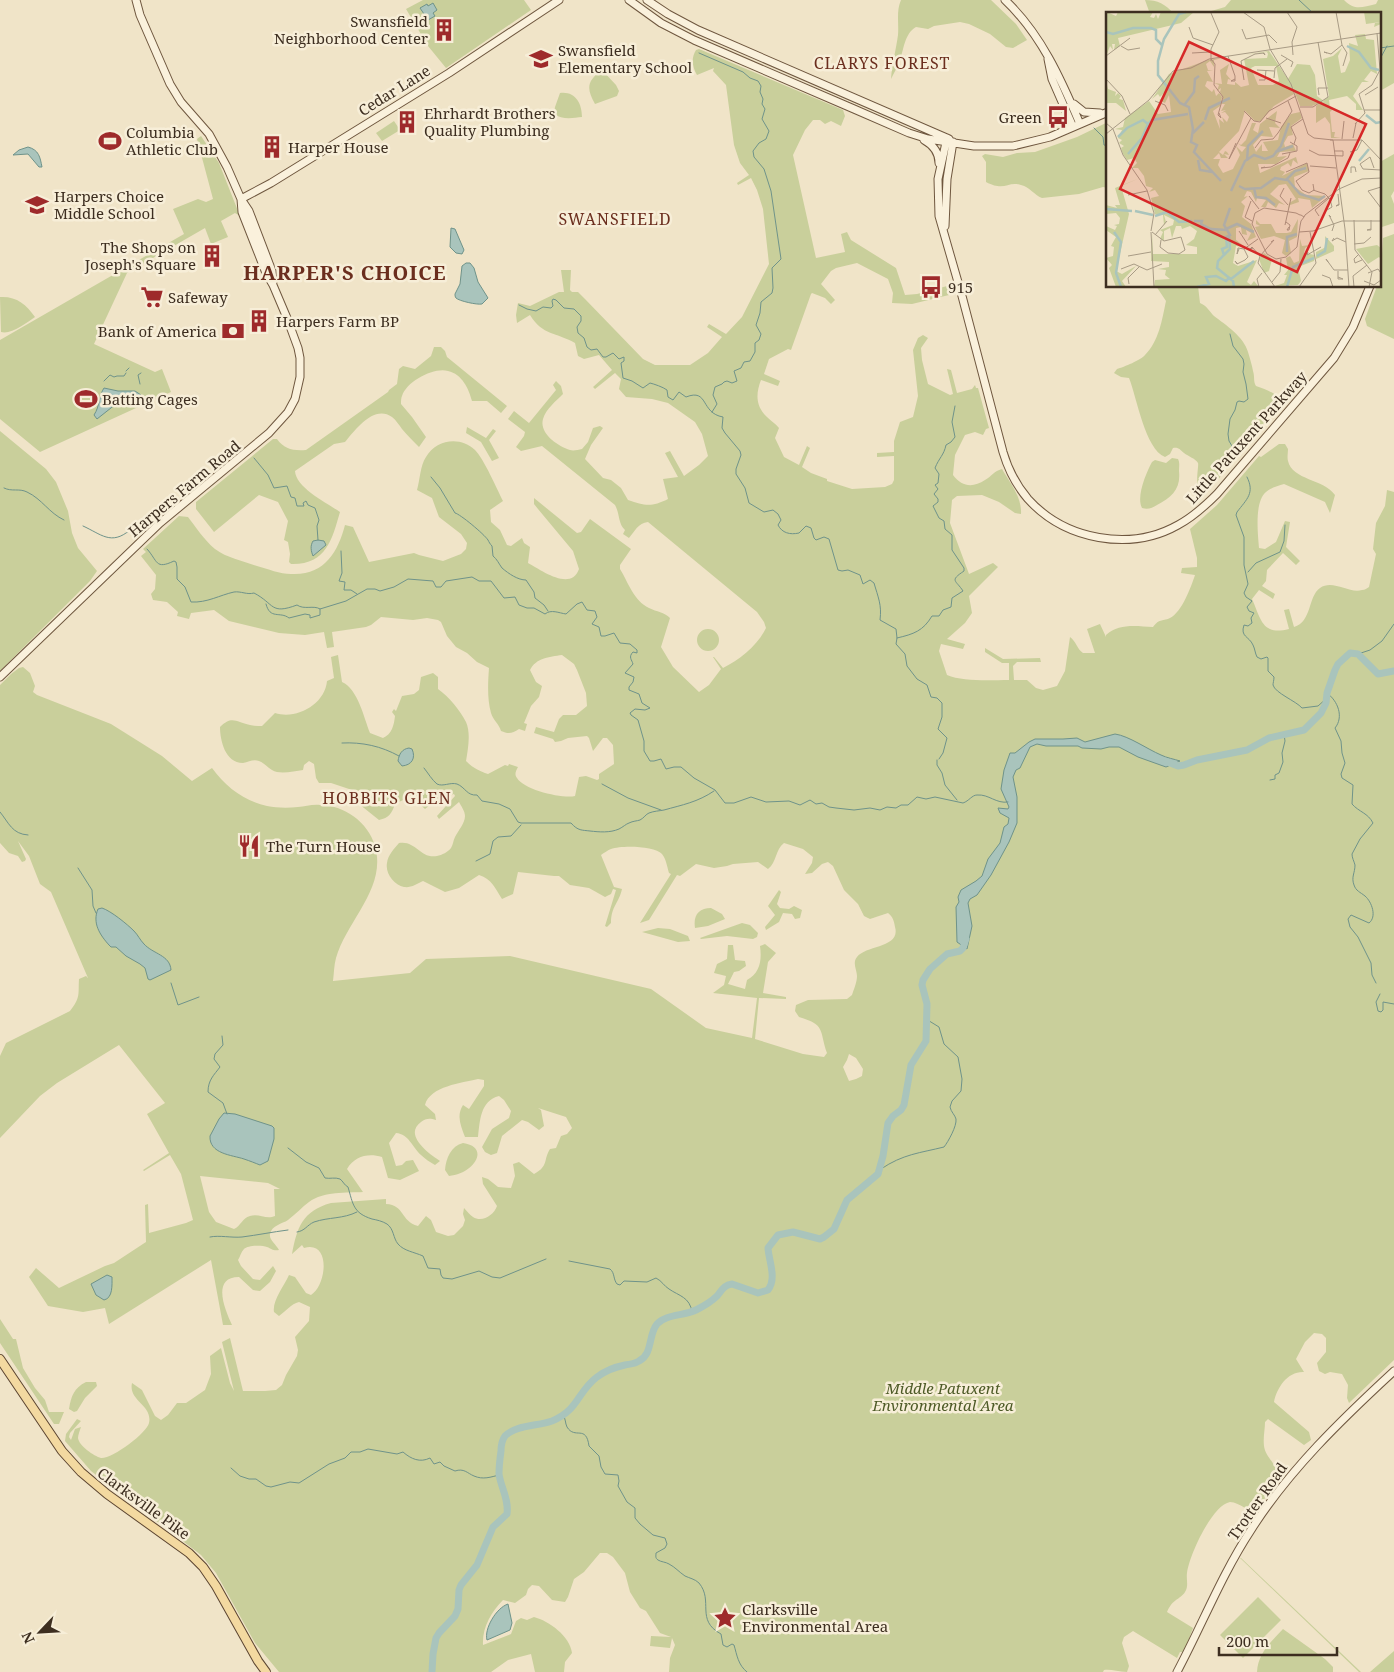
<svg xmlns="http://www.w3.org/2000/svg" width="1394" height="1672" font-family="'Noto Serif',serif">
	<rect width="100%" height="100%" fill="#f0e4c8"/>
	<!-- green -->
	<path fill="#c9cf9b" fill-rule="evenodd" d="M 423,0 L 524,0 L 531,10 L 446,68 L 428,46 L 406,9 Z
		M 901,0 L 991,0 L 1016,24 L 1027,40 L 1013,48 L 1006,47 L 990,34 L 969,24 L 960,22 L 934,26 L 928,29 L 916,27 C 905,33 904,48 900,60 C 898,66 894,73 891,79 C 892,64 896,50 898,35 C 899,24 896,11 901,0 Z
		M 1145,0 C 1158,0 1165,4 1174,14 L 1150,14 Z
		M 1231,0 L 1344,0 C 1355,11 1362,7 1376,4 L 1378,0 L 1394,0 L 1394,83 L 1380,91 L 1380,14 L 1201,14 L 1225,7 Z
		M 699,49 L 843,110 L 845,116 L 841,126 L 831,121 L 825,124 L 820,120 L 813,120 L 805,130 L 793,155 L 816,258 L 845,252 L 841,234 L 847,232 L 851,240 L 896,268 L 905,295 L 917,294 L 951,285 L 953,289 L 949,295 L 912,304 L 892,303 L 893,293 L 888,279 L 857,263 L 836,268 L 831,271 L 821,284 L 835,300 L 831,304 L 825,298 L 812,293 L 811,294 L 791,350 L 788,349 L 769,359 L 764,374 L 780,381 L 778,386 L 761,380 C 756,393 755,406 767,417 C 771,421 775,423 779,428 L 775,438 L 784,457 L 799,465 L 807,446 L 810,448 L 802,467 L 811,473 L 827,479 L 827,481 L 852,489 L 885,487 L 892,484 L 894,480 L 894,456 L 877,457 L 877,453 L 894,452 L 894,441 L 900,422 L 913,417 L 918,396 L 913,350 L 918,338 L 923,335 L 928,338 L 921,348 L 922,360 L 928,384 L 950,395 L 953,394 L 947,369 L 951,370 L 957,393 L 972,389 L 975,385 L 976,388 L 978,388 L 989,428 L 986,429 L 983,435 L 975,432 L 965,435 L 955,455 L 953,475 C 962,487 973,488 985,480 C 992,476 994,471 1002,469 C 1010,483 1022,497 1021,514 L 1015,513 L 999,502 L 982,495 L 957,496 L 952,500 L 950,523 L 969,574 L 993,563 L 998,567 L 969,596 L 972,613 L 965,623 L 947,639 L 965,644 L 963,649 L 941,644 L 939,651 L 947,675 C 963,682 991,680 1009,680 L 1009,663 L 1002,663 L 985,652 L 985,648 L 1003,659 L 1040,658 L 1041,662 L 1017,662 L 1013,666 L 1014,680 L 1027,680 L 1036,688 L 1043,690 L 1057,686 L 1065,671 L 1070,637 C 1076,641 1077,649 1083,653 L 1095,653 L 1087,629 L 1100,624 L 1106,637 L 1106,635 C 1119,623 1136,626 1153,627 C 1160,618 1161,622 1170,618 C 1182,612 1191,587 1195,575 L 1181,573 L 1182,568 L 1197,567 L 1197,558 L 1190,529 L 1217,505 L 1259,456 L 1261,457 L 1279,444 L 1285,444 L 1288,449 C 1288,452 1287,458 1288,461 C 1292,480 1324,479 1335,495 L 1330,513 L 1325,502 L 1284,484 C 1278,486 1270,488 1266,492 C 1254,502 1258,534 1259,548 L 1265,549 L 1276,542 L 1285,521 L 1290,522 L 1286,547 L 1300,561 L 1296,565 L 1283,553 L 1267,570 L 1266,581 L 1262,586 L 1275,594 L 1273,599 L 1259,590 L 1252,599 C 1261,619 1262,636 1289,629 L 1284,610 L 1289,609 L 1294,627 C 1312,622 1308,596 1320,588 C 1333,579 1349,594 1362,590 C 1365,590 1367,588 1369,587 L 1376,554 L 1373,549 L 1376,523 L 1385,506 L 1387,490 L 1394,492 L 1394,1360 L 1349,1403 L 1347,1398 L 1348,1385 L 1342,1374 L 1330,1372 L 1325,1374 L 1319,1371 L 1317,1363 L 1326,1352 L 1326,1338 L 1322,1334 L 1314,1333 L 1305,1342 L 1296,1359 L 1304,1372 C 1288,1371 1277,1387 1274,1402 L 1309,1432 L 1311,1440 L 1304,1445 L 1268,1419 L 1265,1422 C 1265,1429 1263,1438 1264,1446 C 1265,1456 1276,1464 1278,1474 C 1282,1489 1258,1506 1245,1508 C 1240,1505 1235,1502 1230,1502 C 1212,1505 1189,1556 1187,1573 C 1186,1579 1189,1586 1185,1592 C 1180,1600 1173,1598 1167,1612 L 1193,1628 L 1184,1652 L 1180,1652 L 1177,1658 L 1133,1631 L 1124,1637 L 1122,1643 L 1129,1666 L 1127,1672 C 1118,1672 1111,1669 1104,1670 L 1103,1672 L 669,1672 L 670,1658 L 675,1645 L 672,1638 L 670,1648 L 650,1646 L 651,1636 L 671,1637 L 660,1633 L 646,1611 L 640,1608 L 630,1592 L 625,1573 L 613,1557 L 607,1553 L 600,1553 L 584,1572 L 574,1579 L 568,1597 L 565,1602 L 552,1600 L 539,1586 L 532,1585 L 528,1589 L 526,1595 L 515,1603 L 503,1600 C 491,1612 482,1628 483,1645 L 511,1634 L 516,1621 L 521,1618 L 527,1620 L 534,1617 C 549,1621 570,1636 572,1653 L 565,1662 L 564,1672 L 535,1672 L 531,1654 L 508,1660 L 491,1672 L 279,1672 L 255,1643 L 216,1573 L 201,1555 L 91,1471 L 65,1441 L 66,1434 L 77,1419 L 81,1421 L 70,1433 L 69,1437 L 71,1440 L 75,1429 L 81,1427 C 80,1430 78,1435 78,1438 C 79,1446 94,1456 101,1458 C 112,1459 147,1433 149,1423 C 153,1405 128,1401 132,1383 L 142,1390 L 155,1416 L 161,1420 L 168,1415 L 177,1403 L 186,1403 L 205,1390 L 211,1374 L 210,1356 L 221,1348 L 230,1383 L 234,1391 L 222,1342 L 230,1338 L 243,1391 L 265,1391 L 276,1390 L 282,1385 L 286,1375 L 297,1356 L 298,1350 L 295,1337 L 309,1321 L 310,1307 L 299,1302 C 291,1304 286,1311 279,1316 L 274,1312 C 272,1301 284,1286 289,1275 L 295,1277 L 306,1293 L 311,1295 C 327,1285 331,1240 304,1248 L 302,1245 L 292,1254 C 297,1228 302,1211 331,1203 L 386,1199 L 386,1204 C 405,1205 400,1221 418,1226 L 426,1216 L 431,1220 L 436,1232 L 448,1236 L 454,1235 L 463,1226 L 465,1220 L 463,1214 L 464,1208 C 467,1211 470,1215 473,1217 C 482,1223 494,1215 497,1206 L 483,1184 L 482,1177 L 488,1179 L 498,1187 L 511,1188 L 515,1176 L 513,1164 L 519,1162 L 534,1174 C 549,1166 543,1160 550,1149 L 556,1148 L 561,1136 L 567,1134 L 572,1128 L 566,1117 L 538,1108 L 541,1110 L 544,1126 L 539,1130 L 528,1122 L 522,1120 L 502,1136 L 497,1153 L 491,1155 L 485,1152 L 482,1147 L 492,1129 L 509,1118 L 511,1111 L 504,1100 L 499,1096 C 480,1101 480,1121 478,1137 L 465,1137 C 461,1126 456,1116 463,1105 L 469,1109 L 484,1086 L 484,1080 L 478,1079 C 462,1083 430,1086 425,1105 L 435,1114 L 436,1120 C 430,1118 426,1118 421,1122 C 403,1135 429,1154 440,1161 L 435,1165 C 430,1162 425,1159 421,1155 C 412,1147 409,1134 396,1133 L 389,1143 L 396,1166 L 402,1165 L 406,1161 L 413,1160 L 419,1171 L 400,1180 L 388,1178 L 382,1157 C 368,1153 355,1156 347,1169 L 363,1192 C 346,1193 324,1191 309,1202 C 302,1207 296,1214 288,1220 C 282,1224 272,1225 270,1234 C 269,1240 276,1244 279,1250 C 273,1251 272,1249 267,1247 C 262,1245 248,1245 244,1249 C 241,1252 240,1257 238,1260 L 241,1266 L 253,1279 L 260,1280 L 273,1266 L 276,1271 L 270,1282 L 260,1291 L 253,1290 L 239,1277 C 211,1277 225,1310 232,1325 L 223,1325 L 211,1260 L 109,1324 L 105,1308 L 83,1312 L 48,1306 L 29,1277 L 36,1268 L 59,1288 L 105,1266 L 114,1263 L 146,1242 L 145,1205 L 148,1204 L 149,1233 L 186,1223 L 193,1220 L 181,1174 L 170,1155 L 144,1171 L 143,1170 L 169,1153 L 147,1114 L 165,1103 L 119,1045 L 57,1083 L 40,1096 L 0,1138 L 0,1056 L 6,1043 L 70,1011 C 81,997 78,994 79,979 L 86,976 L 88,978 L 51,892 L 40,884 L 29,856 L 18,841 L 26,859 L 25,861 L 22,862 L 18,856 L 9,853 L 0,843 L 0,685 L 11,674 L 19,668 L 23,667 L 30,673 L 35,686 L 33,692 L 37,695 L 111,724 L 162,756 L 192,781 L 212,768 C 226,787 244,801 267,806 C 277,808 288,808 298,807 C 305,807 312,804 320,805 C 344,805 368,822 375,846 C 387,888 347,920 336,958 C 334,965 334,973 333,981 L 410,973 L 426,959 L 510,956 L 651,989 L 706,1028 L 752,1038 L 757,998 L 713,993 L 724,985 L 726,976 L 714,973 L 717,964 L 727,959 L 728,945 L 733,945 L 735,960 L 745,961 L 746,966 L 739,971 L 734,972 L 728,984 L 745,989 L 747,980 C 760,973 762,960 760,946 L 765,944 L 776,953 L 768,962 L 763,993 L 786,997 L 786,999 L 759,998 L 755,1039 L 803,1054 L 824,1057 L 827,1053 C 819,1030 826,1025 799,1017 L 795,1011 L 796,1005 L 808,1000 L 847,999 L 852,995 C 854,989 857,982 857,976 C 857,970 852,963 857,957 C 866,945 901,948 895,927 C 894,921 893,917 888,913 L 870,919 L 864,916 L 858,904 L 844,890 L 833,866 L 828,862 L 822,864 L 812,873 L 805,874 L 812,863 L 813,857 L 803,849 L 784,843 C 775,850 777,862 768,869 L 758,862 L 733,864 L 727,866 L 714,868 L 696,864 L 680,876 L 677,875 L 649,920 L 640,923 L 671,874 L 669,873 C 667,866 666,859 662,854 C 655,846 622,845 611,849 C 608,850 604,853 601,855 L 614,887 L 622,889 C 619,903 611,906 611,923 L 607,927 L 605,926 L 616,890 L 613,889 L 611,894 L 605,897 L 589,888 L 570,885 L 559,876 L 554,876 L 518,872 L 513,894 L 502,899 C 495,888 492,879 479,875 L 459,888 L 445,892 L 423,881 C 417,884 411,888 404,887 C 394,885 385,873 387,863 C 388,855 394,849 399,843 C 416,840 420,859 437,856 C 442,855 448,852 451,848 C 453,845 453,841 455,837 C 458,831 465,823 465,816 C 465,811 461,806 459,802 L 439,819 L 437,816 L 455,796 L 454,794 L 435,801 L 425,809 L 411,796 L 395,804 C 392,813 389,818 379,820 L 359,804 L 355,791 L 331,783 L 319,783 L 316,778 L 314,764 L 309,761 L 304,765 L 303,770 C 294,771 280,775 272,770 C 267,767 264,763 259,761 C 253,759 249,762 243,763 C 225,763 220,740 220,727 C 232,715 236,722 250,725 C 253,726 258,726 262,726 L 275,713 C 297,720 325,704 327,681 L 334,678 L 331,657 L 338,655 L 342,682 C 358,689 364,718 370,733 L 383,738 C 392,734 394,725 395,716 L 392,712 L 394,709 L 396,711 L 402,696 L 414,694 L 419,690 L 421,677 L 433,673 L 438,677 L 438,689 C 449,697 460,710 466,722 C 471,733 468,749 466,761 C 473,768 479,771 488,774 L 505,765 L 508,766 L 509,764 L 518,767 C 516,771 514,774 517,778 C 524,790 563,799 575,796 L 579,777 L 586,776 L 597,780 L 599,779 L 599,774 L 614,764 L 613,745 L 607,738 L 603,738 L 593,751 L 589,738 L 587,736 L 568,738 L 561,741 L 555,742 L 553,739 L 534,733 L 536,727 L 554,732 L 559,719 L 563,715 L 576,715 L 587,706 L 586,693 L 577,670 L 574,664 L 562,655 C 549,657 536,658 530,670 L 536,682 L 542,686 L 539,697 L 531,706 L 524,723 L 527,724 L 525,731 L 519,729 C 512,734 508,734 501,731 C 499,724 493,720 491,713 C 487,699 488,682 489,668 L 477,662 L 467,653 L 456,647 L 447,636 L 441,622 L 438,620 L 427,618 L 413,620 L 381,617 L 371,625 L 366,627 L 332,632 L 334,647 L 327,648 L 324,632 L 305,635 L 279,633 L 229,621 L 214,610 L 191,613 L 189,619 L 177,616 L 178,612 L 167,602 L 153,600 L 151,594 L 155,589 L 156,575 L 141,556 L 146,552 L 143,549 L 179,516 L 188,517 C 196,527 204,540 215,549 C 227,558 243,561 257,566 C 268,569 280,574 291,574 C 324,576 338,552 345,525 L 353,527 L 369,562 L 414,553 L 419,555 L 443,561 L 461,554 L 466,549 L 467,543 L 461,534 L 439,517 L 432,498 L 417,490 C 420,480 420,466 426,457 C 436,439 461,436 475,450 C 484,459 497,489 503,501 L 490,510 L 491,522 L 500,530 L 507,545 L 511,546 L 522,538 L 524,543 L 530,547 L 528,563 C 541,570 571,592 579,569 L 573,551 L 538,509 L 534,504 L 534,498 L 577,533 L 581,532 L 590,519 L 631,549 L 620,565 L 620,569 C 628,582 634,601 649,608 C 657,612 664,612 670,618 L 661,647 L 673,667 L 699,692 L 709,685 L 721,669 L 713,657 L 714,657 L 723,668 C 740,660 758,645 766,628 L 764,622 L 757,612 L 648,522 C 638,523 635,531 629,538 L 623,534 L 625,530 C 618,524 620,514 615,505 L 542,446 L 521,451 L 516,447 L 524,436 L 525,432 L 508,419 L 514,411 L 529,423 L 556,390 L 553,385 L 556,381 L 561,386 L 563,394 C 556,401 546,409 543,419 C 539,433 557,446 570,450 C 573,451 578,450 582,449 L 588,442 L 593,428 L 600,426 L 603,428 L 591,445 L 585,459 L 603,478 L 611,480 L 621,488 L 628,500 C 645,506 652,507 668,499 L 663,479 L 678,477 L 665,453 L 670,451 L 684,476 L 699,465 L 708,456 L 702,434 L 695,422 L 668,403 L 652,399 L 626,397 L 619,389 L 621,379 L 615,373 L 595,389 L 593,387 L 612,370 L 599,355 L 584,359 L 578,356 L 575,343 C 556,332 543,336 530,315 L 517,323 L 516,315 L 518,303 L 530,306 L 559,292 L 564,292 L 561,270 L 571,270 L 570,290 L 572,292 L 578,292 L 585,299 L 643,359 L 655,365 L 690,365 L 708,353 L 722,337 L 707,327 L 709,324 L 726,334 L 742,317 L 769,264 L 763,209 L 757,190 L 751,178 L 738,185 L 737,183 L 749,175 L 740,163 L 734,145 L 726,85 L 713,71 L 714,68 L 697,75 C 692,66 691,58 696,50 ZM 849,1054 L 856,1058 L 863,1069 L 862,1076 L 856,1079 L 849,1081 L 843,1067 L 847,1060 ZM 200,1176 L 268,1183 L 280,1189 L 274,1189 L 275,1216 C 266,1220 259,1213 250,1216 C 242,1218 241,1226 234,1229 L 216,1222 L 209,1212 Z
		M 602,70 L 616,85 L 619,91 L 617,96 L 595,104 C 586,88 587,81 602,70 Z
		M 560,93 C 575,91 582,103 582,117 C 573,118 562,120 554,114 L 555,107 Z
		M 394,121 L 400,130 L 382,141 L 376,133 Z
		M 1108,122 L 1108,188 L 1103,187 L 1079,194 L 1042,198 C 1034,195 1030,187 1021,185 C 1007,181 1005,192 986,182 L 986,162 L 982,156 L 985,154 L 1003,157 L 1017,153 L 1035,152 L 1077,137 Z
		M 201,136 L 219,163 L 240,216 L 235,213 L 221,221 L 228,237 L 211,244 L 205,228 L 127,273 L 94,344 L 155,372 L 162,369 L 171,392 L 40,452 L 0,419 L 0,340 L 184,234 L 173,209 L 198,199 L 206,202 L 213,199 L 197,139 Z
		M 1394,154 L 1394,191 L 1391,196 L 1394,204 L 1394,223 L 1382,227 L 1380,220 L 1380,162 Z
		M 1394,234 L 1394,339 L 1367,326 L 1365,319 L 1377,286 L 1380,286 L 1383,238 Z
		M 1156,286 L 1198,286 L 1200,303 C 1207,306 1209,311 1214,316 C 1226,325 1244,337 1248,352 C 1250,359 1252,365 1253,371 C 1255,377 1253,381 1256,386 C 1266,390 1276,392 1281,402 L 1268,422 L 1256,428 L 1254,436 L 1250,442 L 1229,452 L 1223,473 L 1218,480 L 1205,492 L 1199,491 C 1195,482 1199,466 1198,463 C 1196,459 1188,456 1184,453 C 1180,450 1179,447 1173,448 L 1170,454 L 1165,457 C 1145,449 1137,398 1129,378 L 1121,377 L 1114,373 L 1117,369 C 1124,367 1141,360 1145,355 C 1159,341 1162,320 1166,301 Z
		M 0,297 C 16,296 26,304 35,317 C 26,323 11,335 1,332 Z
		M 434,347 L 441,347 L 445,351 L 447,357 L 507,406 L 501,413 L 487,401 L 472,401 C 469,389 462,374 448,371 C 434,367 407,381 402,396 C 401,398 401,401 401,404 L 412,417 L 426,437 L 419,447 C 413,441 407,435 402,429 C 399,425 396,420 392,417 C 374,404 355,430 345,442 L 334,444 L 295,471 C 296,488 327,503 340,512 C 332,540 326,565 291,564 L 289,562 L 290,554 L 288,542 L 284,540 L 288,521 L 278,502 L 259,495 L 214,532 L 196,509 L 196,502 L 273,439 L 277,439 C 284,449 293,451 306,450 L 388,392 L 389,390 L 397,384 L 399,369 L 403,366 L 415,369 L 431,356 Z
		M 467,427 L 486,438 L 493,429 L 496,431 L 489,440 L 499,458 L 492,461 L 481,442 L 466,433 Z
		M 0,431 L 46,469 L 56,482 L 68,511 L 72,533 L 78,548 L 97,571 L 90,581 L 0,671 Z
		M 1172,458 L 1178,459 C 1180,463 1179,466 1179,471 C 1181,489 1172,497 1157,505 C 1152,508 1148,510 1142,508 C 1136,497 1146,473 1152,462 L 1155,460 L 1166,463 Z
		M697 640a11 11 0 1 1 22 0a11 11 0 1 1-22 0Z
		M 779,890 L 781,892 L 777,904 L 780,908 L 789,909 L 794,906 L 802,910 L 800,918 L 795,919 L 792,914 L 783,913 L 779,922 L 766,930 L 765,927 L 775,915 L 768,906 Z
		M 711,908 L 722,914 L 725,919 L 708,926 L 695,928 C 693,915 699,908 711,908 Z
		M 742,923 L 750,925 L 758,933 L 757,937 L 753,939 L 727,936 L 701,939 L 700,938 Z
		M 658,928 L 670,929 L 688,936 L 690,941 L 678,942 L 642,932 Z
		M 463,1143 C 491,1147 474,1174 449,1176 L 445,1170 C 446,1158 451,1146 463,1143 Z
		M 0,1319 L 13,1339 L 16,1339 L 23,1368 L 35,1388 L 45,1400 L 49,1412 L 64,1412 L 59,1424 L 54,1424 L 0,1343 Z
		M 86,1382 L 96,1382 L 97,1386 L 85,1398 L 77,1411 L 74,1412 L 69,1409 C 71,1396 74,1388 86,1382 Z
		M 1240,1558 L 1241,1558 L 1361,1672 L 1359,1672 Z
		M 1258,1597 L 1281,1620 L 1243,1658 L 1220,1635 Z
		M 1283,1629 L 1325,1659 L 1333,1667 L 1333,1672 L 1257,1672 C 1258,1653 1271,1642 1283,1629 Z
		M 1394,1651 L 1394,1672 L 1370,1672 Z"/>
	<!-- water -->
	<path fill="#a9c4bc" stroke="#6f938a" d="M 433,3 L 437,10 L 433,13 L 435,16 L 428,20 L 420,8 L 427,4 L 428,6 Z
		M 28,147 C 39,150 40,157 42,167 L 39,167 L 28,154 L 13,155 L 19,150 Z
		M 451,228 L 455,229 L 464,250 L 462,254 L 456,253 L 450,247 Z
		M 466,263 L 470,263 L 474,268 L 478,282 L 488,298 L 482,304 C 477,305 459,301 456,298 C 455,297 455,295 455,294 L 460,284 L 462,266 Z
		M 104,388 L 118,391 L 135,391 L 141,395 L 133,399 L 116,404 L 97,419 L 94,415 C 100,406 99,395 104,388 Z
		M 318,540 L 324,541 L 326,545 L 313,556 C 311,551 310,546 313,541 Z
		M 1115,734 C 1129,736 1147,749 1161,755 C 1167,758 1174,759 1180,761 L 1166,767 L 1138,757 L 1119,747 L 1109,747 L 1101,749 L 1082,748 L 1078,746 L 1046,746 L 1037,744 L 1030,747 L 1020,768 L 1016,770 L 1013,777 L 1017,797 L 1017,823 L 1009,842 L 991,875 L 977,895 L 970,899 L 968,903 L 972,926 L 967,949 L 957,942 L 956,907 L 959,902 L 958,897 L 961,890 L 976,881 L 982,876 L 988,859 L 1000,843 L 1004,827 L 1008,824 L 1009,818 L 1000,813 L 998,808 L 1008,809 L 1009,807 L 1001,789 L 1004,770 L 1010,753 L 1015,753 L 1029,742 L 1035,739 L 1063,739 L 1077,738 L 1085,742 Z
		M 409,748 L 412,749 C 416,758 412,765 402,766 L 398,761 C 399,754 402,749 409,748 Z
		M 102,908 C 111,911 127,924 134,931 C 138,935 140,940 144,944 C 153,954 170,955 171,970 L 150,980 L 148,979 L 145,968 L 140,964 L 126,956 L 116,947 L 111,947 L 109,945 C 100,935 92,923 98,909 Z
		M 224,1113 L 235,1114 L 272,1126 L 274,1128 L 274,1139 L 268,1161 L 260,1165 C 255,1163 250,1161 244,1159 C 232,1155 209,1154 210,1136 L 219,1119 Z
		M 107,1275 L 112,1277 C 112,1285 113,1298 104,1300 L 96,1295 L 91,1284 Z
		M 508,1604 L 512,1623 L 510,1630 L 487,1640 C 484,1629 496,1608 508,1604 Z"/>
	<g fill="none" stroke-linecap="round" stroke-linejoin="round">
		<!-- stream -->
		<path stroke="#6f938a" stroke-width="1" d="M 1299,0 L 1314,14
			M 1380,48 L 1394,46
			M 699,53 L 743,72 L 750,78 L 758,81 L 761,86 L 760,92 L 763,99 L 762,104 L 765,109 L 762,119 L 769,131 L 766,139 L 759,143 L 753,151 L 754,157 L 764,169 L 771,191 L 781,259 L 772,268 L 773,288 L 772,293 L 761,302 L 760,313 L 756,325 L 761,334 L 759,340 L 755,343 L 755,352 L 750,361 L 744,362 L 741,368 L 734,371 L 737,381 L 732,383 L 727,381 L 724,382 L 722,384 L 715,387 L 713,395 L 717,404 L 712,412
			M 1380,59 L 1387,46
			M 1094,128 L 1103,137 L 1104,145 L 1108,146
			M 519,305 L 527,309 L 536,311 L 543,307 L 551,308 L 553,306 L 552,301 L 553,299 L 556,300 L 564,308 L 574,309 L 581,316 L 581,321 L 577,327 L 578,333 L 584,338 L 587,347 L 591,350 L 597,349 L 603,357 L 606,357 L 613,353 L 619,359 L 624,357 L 624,361 L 621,363 L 623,378 L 632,381 L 643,388 L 650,383 C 654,384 663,387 667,390 L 668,397 L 673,400 L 679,392 L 686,397 C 709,388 700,413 723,417 L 722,428 L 725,433 L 740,451 L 741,455 L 736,469 L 736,474 L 745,488 L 749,503 L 764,512 L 773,510 L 778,514 L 781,520 L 778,525 C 782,533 790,535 799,533 L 806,526 L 811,528 L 814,538 L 816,540 L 824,537 L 829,539 L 838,570 L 842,571 L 848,570 L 860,575 L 863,584 L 870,580 L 874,583 C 878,597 882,605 880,620 L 896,629 L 897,638 L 896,644 L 905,654 L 907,666 L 917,679 L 927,685 L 931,697 L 937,698 L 942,703 L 942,717 L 938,729 L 947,738 L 943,753 L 939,759
			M 1230,334 L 1233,346 L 1243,359 L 1244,364 L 1243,372 L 1246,384 L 1248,399 L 1244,402 L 1239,401 L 1237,402 L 1235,410 L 1230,419 L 1228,434 L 1229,441 L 1232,446 L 1232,454 L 1235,456
			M 126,371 L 129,368
			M 104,381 L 110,375 L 114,377 L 117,376 L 124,376 L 126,373
			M 140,384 L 138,375 L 141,373
			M 254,458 L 268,475 L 274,488 L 287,486 L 291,497 L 295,498 L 297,506 L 304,506 L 303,503 L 306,501 L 308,505 L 315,508 L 319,520 L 317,526 L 318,540
			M 431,477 L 440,488 L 455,513 C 460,514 484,534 488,540 C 489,542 490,544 492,546 L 493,556 C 497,559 499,564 502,568 C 509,574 518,580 526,580 L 534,592 L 535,598 L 544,605 L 548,611
			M 1247,477 C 1255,493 1247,499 1237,512 L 1236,515 L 1244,537 L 1244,565 L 1248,584 L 1244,593 L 1246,597 L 1252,601 L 1247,607 L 1249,611 L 1254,613 L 1251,618 L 1252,623 L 1248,626 L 1244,625 C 1240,637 1249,636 1253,645 C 1255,649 1255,653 1257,657 L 1261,659 L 1267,657 L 1268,658 L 1268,671 L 1274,677 C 1274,680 1273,683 1273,685 C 1275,693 1296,701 1302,708 L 1318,706 L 1327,698
			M 4,488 C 12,492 19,488 27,492 C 42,499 49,513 64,520
			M 83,526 C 101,534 111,546 130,530 L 136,533
			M 147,549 C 158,561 155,570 174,561 L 176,562 L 177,567 L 177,579 L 185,587 L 191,602 C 207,603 220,595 234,592 C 241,591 247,595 254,593 C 275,604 270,615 297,605 C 304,610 314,605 320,609 L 346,601 L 367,589 L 375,589 L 380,591 L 394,587 L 408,579 L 433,581 L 436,587 L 441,587 L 446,581 L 472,577 L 479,581 L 491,581 L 504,598 L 515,597 L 519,605 L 527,608 L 534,608 L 545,614 C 551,609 559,613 566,614 L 577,604 L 582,602 L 587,610 L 595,611 L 597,617 L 592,624 L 599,627 L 601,636 L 605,636 L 614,633 L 620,643 L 630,644 L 637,650 L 637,653 L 633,652 C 628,657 632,660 633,664 L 625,673 L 634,677 L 633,682 L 629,687 L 629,690 L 639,694 L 642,703 L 650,708 L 645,710 L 635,709 L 630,713 L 631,715 L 638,720 L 644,741 L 644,751 L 650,761 L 654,761 L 661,759 L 666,769 L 674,767 L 681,767 L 694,778 L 715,790 L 725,803 L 734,803 L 751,797 L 766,802 L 789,801 L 800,805 L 810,800 L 816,804 L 822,803 L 829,807 L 836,808 L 854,810 L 870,808 L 880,810 L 887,807 L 896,808 L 901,805 L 908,805 L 917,797 L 926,799 L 935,797 L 963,803 C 969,801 972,795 977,795 C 989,794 996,804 1008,802
			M 341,551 L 342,573 L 339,581 L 345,582 L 344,590 L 351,590 L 357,594
			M 1248,572 L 1256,563 L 1280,552 L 1284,541 L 1285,525
			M 266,604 C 270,620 280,611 289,618 L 305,614 L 310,615 L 310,618 L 320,615 L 320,609
			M 897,638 C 914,634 923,631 932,616 L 939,616 L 943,610 L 951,607 L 952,598 L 963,591 C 956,580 949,581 964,571 L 964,568 L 952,550 L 952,535 L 945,529 L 944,521 L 939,518 L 933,506 L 938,502 L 938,499 L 934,494 L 938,489 L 935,485 L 938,483 L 939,474 L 935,468 C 939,458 944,455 946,445 L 951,442 L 955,437 L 952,422 L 955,406
			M 1358,654 L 1370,650 L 1382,641 L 1394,624
			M 1327,693 C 1338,701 1344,717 1335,728 L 1341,741 L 1342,753 L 1345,763 L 1341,774 L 1342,778 L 1353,785 L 1352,804 C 1359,812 1368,813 1373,823 L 1360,839 L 1352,854 C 1352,858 1354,861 1355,865 C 1355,873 1351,877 1354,885 C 1356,891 1360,892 1365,896 C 1372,902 1377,917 1369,923 L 1351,915 L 1348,919 L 1350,927 L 1358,937 L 1371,963 L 1372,975 L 1376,983
			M 342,743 C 362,742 381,746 399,756
			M 937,760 L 937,765 L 942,773 L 945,785 L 957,800
			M 424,768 C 428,773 432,780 437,784 C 443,787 450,782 457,784 C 465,787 467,796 477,795 L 482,801 L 499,804 L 510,809 L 518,822 L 521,823 L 571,823 C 578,831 582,830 590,831 C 599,832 610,833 619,829 C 623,827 626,824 629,823 C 633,821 637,821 640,820 C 644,818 646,814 649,813 C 654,811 659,811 664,810 C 682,805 698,802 714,791
			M 1270,780 L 1275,779 L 1275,775 L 1279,773 L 1283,762 L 1282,753 L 1285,741 L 1284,734
			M 602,784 L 628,798 L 661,810
			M 0,812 C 9,823 12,834 28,835
			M 476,861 L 490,854 L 493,841 L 498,837 L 511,836 L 521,825
			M 78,868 L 92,890 L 93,906 L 96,913
			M 171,983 L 178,1005 L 199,997
			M 1380,994 L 1376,1002 L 1378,1011 L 1381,1012 L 1383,1010 L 1383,1002 L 1394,1004
			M 222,1036 L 223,1045 L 215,1054 L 214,1059 L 220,1067 C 214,1075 208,1080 208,1092 L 223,1103 L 227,1114
			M 288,1148 L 306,1162 L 319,1168 L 325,1178 C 330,1179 335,1177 340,1179 C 343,1181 344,1185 348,1187 C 353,1204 353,1213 372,1219 C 377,1220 382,1221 387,1224 C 394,1229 393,1238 398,1244 C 404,1251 414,1252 423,1256 L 428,1268 L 440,1269 L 441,1275 L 443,1278 L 452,1279 L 479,1271 L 492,1277 L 500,1278 L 546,1259
			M 881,1169 C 903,1154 920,1153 944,1147 C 948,1142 957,1126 956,1119 C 955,1115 951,1112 950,1107 L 952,1101 L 961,1091 L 962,1079 L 958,1057 L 944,1044 L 939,1027 L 926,1019
			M 297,1232 C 305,1231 307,1225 314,1222 C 329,1217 343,1219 357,1212
			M 210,1237 C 219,1235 232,1238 242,1237 C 258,1235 272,1232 288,1230
			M 569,1261 L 610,1269 C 615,1273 613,1279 617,1284 L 620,1285 L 624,1281 L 647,1282 L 656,1278 C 662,1281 664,1286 669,1289 C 679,1296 690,1297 692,1312
			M 563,1415 C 566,1419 565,1423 567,1427 C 575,1440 586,1424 589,1446 L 599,1456 L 601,1467 L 605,1474 L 618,1475 L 619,1481 L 618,1486 L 627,1502 L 635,1508 L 635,1518 L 640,1524 L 653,1535 L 665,1538 L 667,1544 L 665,1548 L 656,1553 C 656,1556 655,1558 658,1560 C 661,1562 666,1562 669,1564 C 675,1567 679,1572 685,1576 C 689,1578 695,1579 699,1583 C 714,1601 695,1620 721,1634 L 723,1645 L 727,1647 L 732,1644 L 734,1645 C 737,1655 738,1665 747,1672
			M 231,1468 L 240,1476 L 249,1479 L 256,1479 L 266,1486 L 271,1487 L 290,1482 L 299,1483 L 329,1464 L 345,1458 L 351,1452 L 360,1452 L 368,1449 L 397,1454 L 403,1452 C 411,1459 420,1463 430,1458 L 434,1464 L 440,1462 L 444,1466 L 455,1471 C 464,1468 467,1473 474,1476 C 483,1480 491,1477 499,1475"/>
		<!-- river -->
		<path stroke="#a9c4bc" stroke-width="7" d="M 1165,761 L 1178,766 L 1184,765 L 1197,760 L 1247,750 L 1269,738 L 1304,730 L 1321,713 L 1326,703 L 1327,693 L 1335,670 L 1338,664 L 1350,653 L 1358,654 L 1378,674 L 1394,671
			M 432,1672 L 433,1654 L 436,1638 L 439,1633 L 455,1616 L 458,1609 L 459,1590 L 461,1585 L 477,1565 L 493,1527 L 507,1514 C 509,1499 501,1488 499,1474 C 499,1466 500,1458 501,1451 C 501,1446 502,1440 505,1436 C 516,1425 538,1426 552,1421 C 579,1410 577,1392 597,1377 C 605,1371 615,1367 625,1365 C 630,1364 635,1364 639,1361 C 653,1354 648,1335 657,1324 C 666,1314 684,1316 696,1310 C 702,1307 712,1301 717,1296 C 722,1290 724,1285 732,1284 L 758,1293 L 768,1290 C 777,1278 769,1262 768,1248 L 778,1235 L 793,1232 L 820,1239 L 824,1237 L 834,1229 L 847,1200 L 878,1174 L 883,1156 L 888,1123 L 893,1116 L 901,1110 L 904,1105 L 911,1065 L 926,1041 L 927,1004 L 922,985 L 923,980 L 930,969 L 947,954 L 960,951 L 963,948 L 966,939"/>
		<defs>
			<path id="secondary" d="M 136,0 L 140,15 L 170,84 L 181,102 L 209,134 L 227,167 L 241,199 L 249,211 L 272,271 L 273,282
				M 629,0 L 661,23 L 694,40 L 854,109 L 909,133 L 928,139 L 974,146 L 1013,146 L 1050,137 L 1108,112
				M 647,0 L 668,14 L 698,30 L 949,139
				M 1005,0 C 1041,34 1061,79 1080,124
				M 1048,59 L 1052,79 L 1073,127
				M 1074,104 L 1084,112 L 1100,113
				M 947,138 L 938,179 L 939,216 L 962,296 L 1003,452 C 1008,469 1016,485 1028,499 C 1065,540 1130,552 1178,525 C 1193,517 1205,506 1217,494 L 1334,358 L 1353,327 L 1370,286
				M 924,140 C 933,145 939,152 939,163
				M 241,199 L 271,183 L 449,73 L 559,0
				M 945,226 L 947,179 L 953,142
				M 0,677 L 160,523 L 269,433 L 288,412 L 295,399 L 300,377 L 300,358 L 298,348 L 287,318 L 273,285 L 266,273 L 242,212 L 241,199
				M 1177,1672 C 1202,1625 1222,1574 1251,1530 C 1289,1470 1342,1419 1394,1371"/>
			<path id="primary" d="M 0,1359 L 62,1451 L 81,1472 L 107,1494 L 189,1553 L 203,1567 L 216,1586 L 258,1661 L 266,1672"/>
		</defs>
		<!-- secondary casing -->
		<use href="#secondary" stroke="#6f573f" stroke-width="9"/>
		<!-- primary casing -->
		<use href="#primary" stroke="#5b4430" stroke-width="10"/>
		<!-- secondary -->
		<use href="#secondary" stroke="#faf1dc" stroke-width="7"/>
		<!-- primary -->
		<use href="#primary" stroke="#f3d9a0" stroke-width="8"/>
	</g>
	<!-- icons -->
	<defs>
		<symbol id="building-bare" viewBox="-9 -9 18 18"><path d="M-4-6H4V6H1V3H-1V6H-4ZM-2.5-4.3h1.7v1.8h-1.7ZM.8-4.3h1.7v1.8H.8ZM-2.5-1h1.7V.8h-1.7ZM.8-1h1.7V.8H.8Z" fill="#9e2a2b" stroke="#f7eed8" stroke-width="2.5" paint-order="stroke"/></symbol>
		<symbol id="school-bare" viewBox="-9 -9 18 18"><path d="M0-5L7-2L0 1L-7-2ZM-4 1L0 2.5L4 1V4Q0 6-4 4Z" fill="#9e2a2b" stroke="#f7eed8" stroke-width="2.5" paint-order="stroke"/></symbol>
		<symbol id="bus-bare" viewBox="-9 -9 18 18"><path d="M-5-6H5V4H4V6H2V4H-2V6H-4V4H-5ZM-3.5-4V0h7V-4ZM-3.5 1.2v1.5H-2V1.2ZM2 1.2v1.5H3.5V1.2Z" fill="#9e2a2b" stroke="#f7eed8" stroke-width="2.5" paint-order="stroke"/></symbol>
		<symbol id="stadium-bare" viewBox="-9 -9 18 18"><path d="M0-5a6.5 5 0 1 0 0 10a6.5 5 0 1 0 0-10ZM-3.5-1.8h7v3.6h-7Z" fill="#9e2a2b" stroke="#f7eed8" stroke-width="2.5" paint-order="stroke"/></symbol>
		<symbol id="supermarket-bare" viewBox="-9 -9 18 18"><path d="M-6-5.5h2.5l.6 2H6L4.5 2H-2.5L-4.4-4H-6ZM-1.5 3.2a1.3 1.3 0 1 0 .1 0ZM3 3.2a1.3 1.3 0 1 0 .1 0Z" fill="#9e2a2b" stroke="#f7eed8" stroke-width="2.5" paint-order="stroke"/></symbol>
		<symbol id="bank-bare" viewBox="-9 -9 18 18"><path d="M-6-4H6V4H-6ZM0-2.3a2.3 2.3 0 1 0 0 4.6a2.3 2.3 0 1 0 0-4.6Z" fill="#9e2a2b" stroke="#f7eed8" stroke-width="2.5" paint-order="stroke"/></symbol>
		<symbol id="restaurant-bare" viewBox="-9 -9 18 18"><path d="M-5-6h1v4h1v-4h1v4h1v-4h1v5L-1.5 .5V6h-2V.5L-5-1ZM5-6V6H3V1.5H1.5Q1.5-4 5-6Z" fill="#9e2a2b" stroke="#f7eed8" stroke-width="2.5" paint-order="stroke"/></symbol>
		<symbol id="sight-bare" viewBox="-9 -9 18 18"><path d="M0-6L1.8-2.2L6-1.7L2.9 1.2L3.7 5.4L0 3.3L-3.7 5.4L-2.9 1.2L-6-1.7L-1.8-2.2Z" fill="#9e2a2b" stroke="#f7eed8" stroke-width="2.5" paint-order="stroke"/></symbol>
	</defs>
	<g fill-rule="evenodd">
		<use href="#building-bare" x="428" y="14" width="32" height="32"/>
		<use href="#school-bare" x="525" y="43" width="32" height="32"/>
		<use href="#bus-bare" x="1042" y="101" width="32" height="32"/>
		<use href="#building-bare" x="391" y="106" width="32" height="32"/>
		<use href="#stadium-bare" x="94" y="125" width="32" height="32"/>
		<use href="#building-bare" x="256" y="131" width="32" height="32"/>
		<use href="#school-bare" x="21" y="189" width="32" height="32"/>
		<use href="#building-bare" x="196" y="240" width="32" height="32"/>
		<use href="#bus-bare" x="915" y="271" width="32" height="32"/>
		<use href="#supermarket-bare" x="136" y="281" width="32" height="32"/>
		<use href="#building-bare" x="243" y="305" width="32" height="32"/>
		<use href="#bank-bare" x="217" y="315" width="32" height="32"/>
		<use href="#stadium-bare" x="70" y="383" width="32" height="32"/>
		<use href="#restaurant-bare" x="233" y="830" width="32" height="32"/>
		<use href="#sight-bare" x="709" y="1602" width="32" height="32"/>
	</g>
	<g text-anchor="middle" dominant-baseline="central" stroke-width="5" stroke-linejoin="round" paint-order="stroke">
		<!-- poi labels -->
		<g font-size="15" fill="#3d2e20" stroke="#f7eed8" text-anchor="start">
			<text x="428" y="21" text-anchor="end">Swansfield<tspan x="428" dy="17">Neighborhood Center</tspan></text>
			<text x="558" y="50">Swansfield<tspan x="558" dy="17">Elementary School</tspan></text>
			<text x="424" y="113">Ehrhardt Brothers<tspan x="424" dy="17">Quality Plumbing</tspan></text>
			<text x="1042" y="117" text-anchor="end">Green</text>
			<text x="126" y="132">Columbia<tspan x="126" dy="17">Athletic Club</tspan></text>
			<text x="288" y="147">Harper House</text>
			<text x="54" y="196">Harpers Choice<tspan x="54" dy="17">Middle School</tspan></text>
			<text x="196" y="247" text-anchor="end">The Shops on<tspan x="196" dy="17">Joseph's Square</tspan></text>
			<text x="948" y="287">915</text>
			<text x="168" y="297">Safeway</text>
			<text x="276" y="321">Harpers Farm BP</text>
			<text x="217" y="331" text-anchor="end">Bank of America</text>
			<text x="102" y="399">Batting Cages</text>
			<text x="266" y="846">The Turn House</text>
			<text x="742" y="1609">Clarksville<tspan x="742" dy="17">Environmental Area</tspan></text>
		</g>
		<!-- street labels -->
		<g font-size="15" fill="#3d2e20" stroke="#f7eed8">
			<text transform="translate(394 90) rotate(-32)">Cedar Lane</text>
			<text transform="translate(1246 437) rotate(-48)">Little Patuxent Parkway</text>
			<text transform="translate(184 488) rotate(-40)">Harpers Farm Road</text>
			<text transform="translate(1257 1501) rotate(-55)">Trotter Road</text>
			<text transform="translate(144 1503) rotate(36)">Clarksville Pike</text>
		</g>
		<!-- park labels -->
		<g font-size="15" font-style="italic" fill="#4d5a26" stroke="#f7eed8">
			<text x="943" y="1388">Middle Patuxent<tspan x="943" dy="17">Environmental Area</tspan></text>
		</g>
		<!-- neighbourhood labels -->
		<g font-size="16" letter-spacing="1" fill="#6b2e1e" stroke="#f7eed8">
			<text x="882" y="63">CLARYS FOREST</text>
			<text x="615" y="219">SWANSFIELD</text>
			<text x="387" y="798">HOBBITS GLEN</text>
		</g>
		<!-- district labels -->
		<g font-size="20" font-weight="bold" letter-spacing="1" fill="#6b2e1e" stroke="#f7eed8">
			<text x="345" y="272">HARPER'S CHOICE</text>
		</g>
	</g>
	<!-- overview -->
	<g transform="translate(1106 12)">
		<rect width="275" height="275" fill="#f0e4c8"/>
		<path d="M 1,0 L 10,4 L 12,0 L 47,0 L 44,5 L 48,6 L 50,2 L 52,7 L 55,0 L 88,0 L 75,11 L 12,26 L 14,34 L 8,38 L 9,32 L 6,32 L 7,38 L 4,34 L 1,42 ZM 258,0 L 275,0 L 275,12 L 268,15 L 269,11 L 274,10 L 260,12 ZM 259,22 L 260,27 L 268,28 L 271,62 L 265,59 L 258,68 L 263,70 L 256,70 L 247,84 L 257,98 L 250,98 L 250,92 L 241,84 L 223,88 L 224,96 L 228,96 L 224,100 L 226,120 L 229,120 L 228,125 L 235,126 L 225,126 L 224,112 L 219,105 L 210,111 L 210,94 L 223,84 L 217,47 L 227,44 L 236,36 L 232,44 L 235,61 L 239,60 L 244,48 L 243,31 L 252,34 L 249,23 ZM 163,39 L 182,67 L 191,52 L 204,53 L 209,63 L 211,84 L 218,89 L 206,94 L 194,94 L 187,76 L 188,82 L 168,94 L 155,109 L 149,109 L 139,99 L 133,119 L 113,140 L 117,143 L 119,139 L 121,140 L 123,143 L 118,142 L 122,146 L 115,146 L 113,141 L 107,147 L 114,147 L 112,153 L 117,161 L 127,157 L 134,143 L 130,134 L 136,140 L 140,135 L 135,134 L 132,131 L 135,133 L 140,128 L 146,111 L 150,111 L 147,118 L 152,121 L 154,112 L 171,99 L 169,111 L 174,116 L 163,115 L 167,125 L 155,124 L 147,133 L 150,140 L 156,132 L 156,139 L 162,139 L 157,130 L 172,128 L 175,115 L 185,102 L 194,100 L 196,106 L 185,114 L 187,123 L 182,124 L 178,131 L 179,135 L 187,132 L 190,139 L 174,140 L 171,145 L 181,144 L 170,152 L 152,152 L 154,161 L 190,145 L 192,152 L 187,148 L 185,155 L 182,151 L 175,155 L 174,158 L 179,160 L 176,164 L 201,151 L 203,159 L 188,165 L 189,175 L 200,183 L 220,184 L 206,196 L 204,188 L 192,186 L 193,190 L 184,193 L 182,199 L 183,191 L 190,187 L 180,172 L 173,173 L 164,182 L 179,193 L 173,191 L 170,196 L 162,190 L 160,195 L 155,195 L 160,188 L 151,186 L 150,190 L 145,180 L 141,179 L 138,185 L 142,184 L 135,190 L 139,194 L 136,205 L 145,212 L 150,225 L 141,229 L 145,221 L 140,218 L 141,223 L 136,222 L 135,215 L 130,216 L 130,228 L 139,235 L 130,234 L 127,251 L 132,254 L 151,248 L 141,270 L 145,273 L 148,269 L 153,275 L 48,275 L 49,268 L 64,267 L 59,263 L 60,258 L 52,257 L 63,255 L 63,250 L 45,249 L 46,221 L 47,242 L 91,242 L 91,235 L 80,233 L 88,227 L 91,219 L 84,214 L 76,217 L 75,214 L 70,214 L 66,226 L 64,216 L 58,219 L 58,229 L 54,227 L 57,220 L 54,218 L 67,213 L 68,208 L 58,203 L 60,210 L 58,213 L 54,215 L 58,213 L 57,203 L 49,202 L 45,186 L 53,184 L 49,178 L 43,180 L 47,176 L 40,174 L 38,164 L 32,156 L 26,156 L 31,151 L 28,146 L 21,148 L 17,142 L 15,136 L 18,134 L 13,131 L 16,128 L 12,126 L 16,118 L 9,117 L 17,115 L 19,106 L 43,89 L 52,102 L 65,100 L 63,83 L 59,91 L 53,88 L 58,86 L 58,81 L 54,85 L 52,82 L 46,87 L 63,62 L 102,48 L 121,45 L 108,48 L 108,55 L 104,49 L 100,52 L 102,58 L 107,58 L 101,59 L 107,70 L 101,69 L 99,74 L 106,80 L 108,77 L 110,84 L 113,81 L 116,85 L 114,94 L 107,99 L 114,117 L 113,107 L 118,111 L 116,105 L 121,110 L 123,105 L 119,100 L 115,101 L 120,98 L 115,99 L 119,92 L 116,92 L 117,86 L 114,80 L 115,76 L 111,79 L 113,73 L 108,71 L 116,72 L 114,58 L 123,52 L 120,62 L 125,68 L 122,67 L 121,72 L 129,73 L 129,70 L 135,75 L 143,73 L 138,47 L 161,46 L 162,42 L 161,40 L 138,43 ZM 149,54 L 170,54 L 173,69 L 167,73 L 152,73 L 145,56 ZM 0,69 L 2,77 L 10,80 L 9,84 L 12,81 L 15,84 L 13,87 L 17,88 L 20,99 L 10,91 L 0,91 ZM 34,166 L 15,174 L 23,202 L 10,259 L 16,262 L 30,254 L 16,269 L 20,275 L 10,275 L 3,256 L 6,253 L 0,246 L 7,244 L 8,235 L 5,234 L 10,225 L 0,218 L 0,214 L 9,218 L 11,214 L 8,213 L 13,212 L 14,206 L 10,201 L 0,202 L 0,193 L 11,196 L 9,193 L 14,193 L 9,176 ZM 192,207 L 191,225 L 183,229 L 185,241 L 180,244 L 176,241 L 179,228 L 168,224 L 155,227 L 149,215 L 154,214 L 150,212 L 150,208 L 154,212 L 165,212 L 170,221 L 181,221 L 185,220 ZM 219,224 L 228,234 L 228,239 L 210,247 L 210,240 L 220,235 ZM 194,227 L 196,234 L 204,233 L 199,236 L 198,241 L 209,243 L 208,249 L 192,255 L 195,269 L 192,273 L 169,274 L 178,271 L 181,263 L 178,263 L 182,258 L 180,246 L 184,244 L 188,251 L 193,249 ZM 271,233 L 275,236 L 275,247 L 273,245 L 262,252 L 250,237 ZM 158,241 L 166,247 L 163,259 L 158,261 L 153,247 Z" fill="#c9cf9b" fill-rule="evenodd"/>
		<path fill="none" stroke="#a9c4bc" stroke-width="2.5" d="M 80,0 L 73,2 L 58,27 L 52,49 L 52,63 L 74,91 L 83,95 L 87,117 L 85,130 L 91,133 L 88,140 L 115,169M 0,20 L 7,22 L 27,16 L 45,16 L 50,18 L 50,27 L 56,33M 241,34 L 253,40 L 265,56 L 273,58M 79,92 L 88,80 L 89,67 L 93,64M 260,103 L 270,111 L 275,110M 99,108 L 103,96 L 124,86M 87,121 L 98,110M 12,125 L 21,116 L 37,108 L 42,112 L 46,108 L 82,102M 169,140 L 187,134M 22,142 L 36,126 L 42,112M 92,148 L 94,158 L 106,160M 141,149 L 142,134 L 157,119M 253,149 L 263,137M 181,167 L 194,182 L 213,188 L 219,184M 133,174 L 139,177 L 155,176 L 169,166 L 180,168 L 189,159 L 200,156M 148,176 L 150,185 L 160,186 L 169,193M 125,179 L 139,149 L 148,143 L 159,147 L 167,144 L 175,134 L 183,111M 124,196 L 118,213 L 124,223 L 120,225 L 121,235 L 116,237 L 118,243 L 112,249 L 111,256 L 127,269 L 128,275M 0,197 L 26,199M 29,199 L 47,203M 49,204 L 61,200 L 73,210 L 86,209M 88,209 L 96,209 L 95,212 L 105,217 L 121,218M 120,217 L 131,212 L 148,220M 8,220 L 15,230 L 10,261 L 15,275M 181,240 L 181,225 L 191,222M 118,243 L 124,237 L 123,223M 211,244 L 219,239 L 221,226M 125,267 L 148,249M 91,275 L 103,272 L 100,265 L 110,264 L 120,269 L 124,265M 181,275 L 187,255 L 208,246"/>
		<path fill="none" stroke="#a89b85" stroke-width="1" d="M 137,0 L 158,15 L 164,37M 181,0 L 191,15 L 186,30 L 187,43M 230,0 L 236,33 L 241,41 L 237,54M 83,15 L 87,26 L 107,33M 136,17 L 140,27 L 163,23 L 171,31M 212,30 L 222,85M 15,34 L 22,38 L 34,36M 164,37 L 185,72 L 202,122 L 208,126 L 227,128M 86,41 L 104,40M 221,41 L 218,40 L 225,42 L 236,33M 175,43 L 187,50 L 185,55M 0,44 L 24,26M 122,44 L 129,64 L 129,69 L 125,69 L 129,67M 105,47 L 109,52 L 108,73 L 117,85 L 112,103 L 115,106 L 113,101M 105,49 L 105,37 L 113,20 L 105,1M 151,58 L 168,59M 168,66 L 169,56 L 181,47M 0,67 L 16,84 L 24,102M 138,68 L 135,49 L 149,42 L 158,41 L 159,43 L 157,41M 153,68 L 159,68 L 160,58M 213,83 L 212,76 L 222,76M 259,83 L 272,75M 49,89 L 59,93 L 62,99M 194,95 L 207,95 L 222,85M 258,98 L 275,98M 138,99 L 148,109 L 154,110 L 163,99 L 190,84M 160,106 L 175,111M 0,111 L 7,117 L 17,143 L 41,178 L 48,201 L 45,219M 249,112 L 259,101 L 253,82 L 266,73 L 274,58 L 271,21M 0,122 L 43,88 L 67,59 L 85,56 L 103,47 L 275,21M 247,126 L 250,111M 236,127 L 238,109M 224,128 L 256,128 L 275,148M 227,128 L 239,217 L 243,275M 130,131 L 123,147 L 145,106M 188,132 L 190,126 L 185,115 L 197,107M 149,136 L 155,128 L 167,127 L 172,121 L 186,99 L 182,89M 203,138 L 213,143 L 237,144 L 237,139 L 228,139M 244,140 L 251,138 L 256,128M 176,142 L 191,139 L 191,134 L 184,130M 204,154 L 230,156M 159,155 L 155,156 L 165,155 L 182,146 L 184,141M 268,156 L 264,145 L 254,152 L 257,157 L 275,158M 180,160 L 201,151 L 203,160 L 190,169 L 196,178 L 203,181 L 208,178 L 207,172M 245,161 L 245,155 L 249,155 L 250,160M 275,175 L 262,179 L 275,196M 178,176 L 174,184 L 182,193M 233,177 L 256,167 L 275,166M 207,178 L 219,182 L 224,187 L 226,195 L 221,198M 232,182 L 233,192 L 230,194 L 233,193 L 233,192M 22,183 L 41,179M 143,184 L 153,197M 145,189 L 139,205 L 146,209M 213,204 L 209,198 L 223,186M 198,205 L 195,203 L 194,203 L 190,201 L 158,196 L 149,201 L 146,212 L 161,242 L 170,247 L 180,245 L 191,235 L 194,214 L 195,209 L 198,205 L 199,203 L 233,177M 225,205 L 223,203 L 228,213 L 226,219M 248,208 L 249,238 L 266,260 L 263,275M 265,208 L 265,218 L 261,218 L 265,217M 180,210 L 184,213 L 183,218 L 181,218 L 183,215M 179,213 L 185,186M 133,219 L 142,233M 45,220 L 48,275M 46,220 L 58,229 L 75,225 L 79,238 L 73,242 L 62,241 L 54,235 L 55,228M 193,220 L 207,219 L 236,209 L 275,209M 49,223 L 61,209M 228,226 L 226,229 L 231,226 L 240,230M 165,230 L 168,228 L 154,244 L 152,251 L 169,275M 248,232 L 258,231 L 265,225M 147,236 L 144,237 L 146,235 L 154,244M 133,237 L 131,242 L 132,236 L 138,237 L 152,227M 202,240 L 201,243 L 215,235M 252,243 L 248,247 L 249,251 L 256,248M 22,244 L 45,240M 222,250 L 220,247 L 228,258 L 242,258M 132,252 L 129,249 L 131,252 L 139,248 L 142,245 L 138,237M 15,257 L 28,252 L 41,258 L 56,252M 232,259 L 232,265 L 237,267 L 232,267 L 232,265M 262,261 L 272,257 L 275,261M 216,263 L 224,266 L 227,275M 258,269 L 268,273 L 275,268M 166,270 L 174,260 L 175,247M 23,272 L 22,266 L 33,255M 153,275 L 151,267 L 156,261M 193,275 L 210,251 L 204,220M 248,275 L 247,264 L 261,253"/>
		<path fill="#d62828" fill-opacity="0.15" stroke="#d62828" stroke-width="2.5" d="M 83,30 L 260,112 L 191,260 L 14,177 Z"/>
		<rect width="275" height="275" fill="none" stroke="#3d2e20" stroke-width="2.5"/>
	</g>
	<!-- north arrow -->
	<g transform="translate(40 1632) rotate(245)" stroke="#f7eed8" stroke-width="4" paint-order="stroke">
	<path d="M0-4L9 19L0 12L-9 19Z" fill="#3d2e20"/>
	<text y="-8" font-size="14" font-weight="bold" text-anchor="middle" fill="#3d2e20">N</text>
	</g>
	<!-- scale -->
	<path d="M1219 1647v8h118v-8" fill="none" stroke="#3d2e20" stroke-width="2.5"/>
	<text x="1226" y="1647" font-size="15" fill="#3d2e20" stroke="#f7eed8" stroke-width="4" paint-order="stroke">200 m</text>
</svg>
